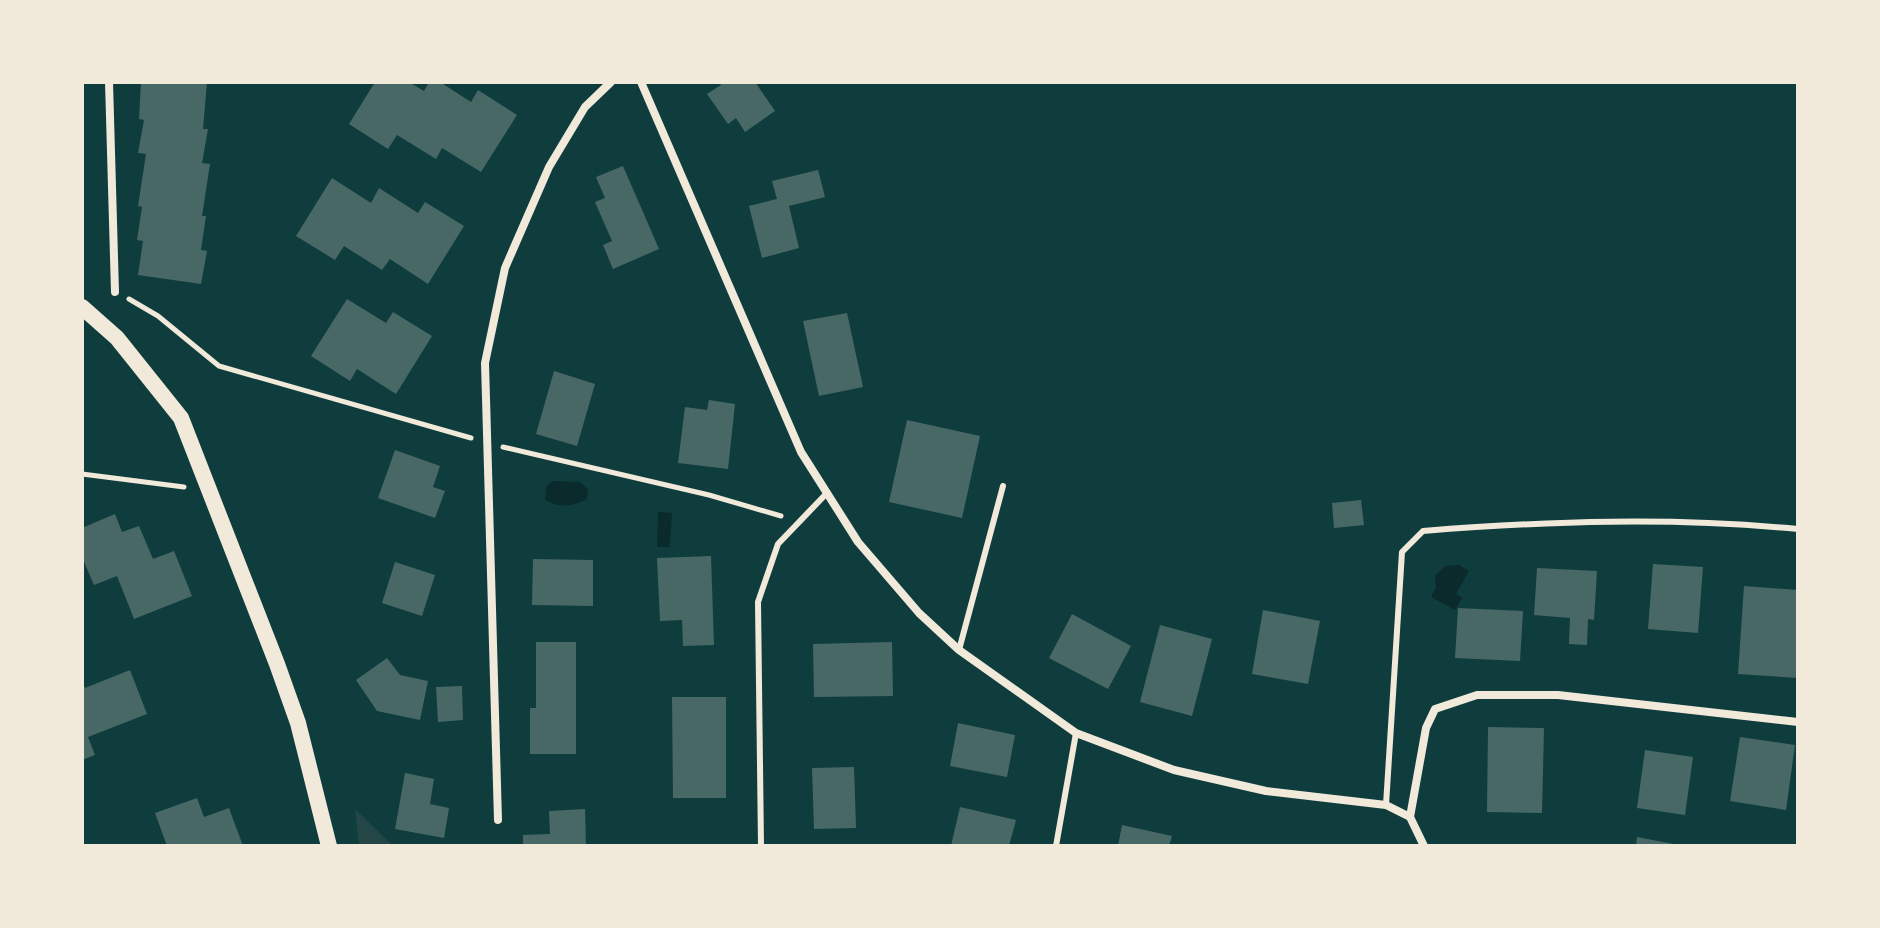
<svg xmlns="http://www.w3.org/2000/svg" width="1880" height="928" font-family="'Fira Sans',sans-serif">
	<rect width="100%" height="100%" fill="#0f3d3e"/>
	<!-- green -->
	<path fill="#244646" d="M 355,809 L 393,846 L 359,846 Z"/>
	<!-- water -->
	<path fill="#0a2a2b" d="M 552,481 L 580,482 L 588,489 L 587,499 C 574,507 558,508 545,500 L 546,487 Z
		M 658,512 L 672,513 L 670,547 L 657,547 Z
		M 1459,565 L 1469,571 L 1456,594 L 1462,598 L 1455,610 L 1431,597 L 1436,588 L 1435,576 L 1445,566 Z"/>
	<!-- building -->
	<path fill="#486865" d="M 141,82 L 207,82 L 203,129 L 208,129 L 202,163 L 210,164 L 202,216 L 206,216 L 201,250 L 207,251 L 201,284 L 138,275 L 143,241 L 137,240 L 142,207 L 138,206 L 146,154 L 138,153 L 144,120 L 139,119 Z
		M 375,82 L 409,82 L 424,91 L 429,82 L 440,82 L 471,102 L 478,90 L 517,115 L 481,172 L 442,148 L 436,159 L 397,135 L 388,149 L 349,124 Z
		M 719,82 L 755,82 L 775,111 L 745,132 L 736,118 L 728,124 L 707,94 L 721,85 Z
		M 623,166 L 659,249 L 613,269 L 603,245 L 612,241 L 595,202 L 605,198 L 596,177 Z
		M 818,170 L 825,197 L 789,206 L 799,248 L 762,258 L 749,206 L 777,199 L 772,181 Z
		M 332,178 L 371,203 L 379,188 L 418,213 L 425,202 L 464,226 L 428,284 L 390,259 L 382,270 L 344,246 L 335,260 L 296,236 Z
		M 347,299 L 386,323 L 393,312 L 432,336 L 396,394 L 357,369 L 350,381 L 311,356 Z
		M 847,313 L 863,387 L 819,396 L 803,321 Z
		M 554,371 L 595,384 L 577,446 L 536,434 Z
		M 709,400 L 735,404 L 728,469 L 678,463 L 685,407 L 707,410 Z
		M 907,420 L 980,436 L 962,518 L 889,502 Z
		M 395,450 L 440,466 L 433,487 L 445,491 L 435,518 L 378,498 Z
		M 1361,500 L 1364,525 L 1334,528 L 1332,503 Z
		M 115,514 L 122,532 L 139,526 L 153,559 L 174,551 L 192,596 L 134,619 L 117,576 L 94,585 L 82,557 L 82,528 Z
		M 711,556 L 714,645 L 683,646 L 682,620 L 660,621 L 657,558 Z
		M 533,559 L 593,560 L 593,606 L 532,605 Z
		M 395,562 L 435,575 L 422,616 L 382,603 Z
		M 1653,564 L 1703,567 L 1698,633 L 1648,629 Z
		M 1537,568 L 1597,571 L 1594,620 L 1588,619 L 1587,645 L 1569,644 L 1570,618 L 1534,615 Z
		M 1744,586 L 1798,590 L 1798,678 L 1738,674 Z
		M 1458,608 L 1523,611 L 1520,661 L 1455,658 Z
		M 1263,610 L 1320,621 L 1308,684 L 1252,674 Z
		M 1072,614 L 1131,646 L 1108,689 L 1049,658 Z
		M 1160,625 L 1212,639 L 1192,716 L 1140,702 Z
		M 536,642 L 576,642 L 576,754 L 530,754 L 530,708 L 536,708 Z
		M 892,642 L 893,696 L 814,697 L 813,644 Z
		M 387,658 L 400,675 L 428,681 L 420,720 L 377,711 L 356,680 Z
		M 130,670 L 147,714 L 88,737 L 95,755 L 82,760 L 82,681 L 85,688 Z
		M 462,686 L 463,720 L 438,722 L 436,687 Z
		M 672,697 L 726,697 L 726,798 L 673,798 Z
		M 958,723 L 1015,735 L 1007,777 L 950,766 Z
		M 1488,727 L 1544,728 L 1542,813 L 1487,812 Z
		M 1740,737 L 1795,745 L 1786,810 L 1730,801 Z
		M 1645,750 L 1693,757 L 1685,815 L 1637,808 Z
		M 854,767 L 856,828 L 814,829 L 812,768 Z
		M 405,773 L 434,779 L 430,804 L 449,808 L 444,838 L 395,829 Z
		M 197,798 L 204,817 L 229,808 L 243,846 L 167,846 L 155,813 Z
		M 960,807 L 1016,820 L 1009,846 L 951,846 Z
		M 585,809 L 586,846 L 523,846 L 523,835 L 550,834 L 549,811 Z
		M 1122,825 L 1172,836 L 1169,846 L 1118,846 Z
		M 1637,837 L 1679,845 L 1678,846 L 1636,846 Z"/>
	<g fill="none" stroke-linecap="round" stroke-linejoin="round">
		<!-- path -->
		<path stroke="#f1e9da" stroke-width="5" d="M 129,299 L 158,316 L 219,366 L 471,438
			M 503,447 L 709,495 L 781,516
			M 82,474 L 184,487"/>
		<!-- service -->
		<path stroke="#f1e9da" stroke-width="6" d="M 959,650 L 1003,486
			M 1386,805 L 1402,552 L 1423,531 C 1549,521 1672,517 1798,529
			M 761,846 L 758,602 L 778,544 L 825,495
			M 1056,846 L 1076,733"/>
		<!-- minor -->
		<path stroke="#f1e9da" stroke-width="8" d="M 109,82 L 115,292
			M 641,82 L 801,452 L 858,542 L 919,613 L 959,650 L 1076,733 L 1174,770 L 1266,791 L 1386,805 L 1410,817
			M 1410,817 L 1426,728 L 1435,709 L 1477,695 L 1558,695 L 1798,722
			M 1410,817 L 1424,846
			M 498,820 L 485,363 L 505,268 L 549,167 L 585,107 L 611,82"/>
		<!-- secondary -->
		<path stroke="#f1e9da" stroke-width="16" d="M 82,307 L 117,338 L 181,418 L 277,664 L 298,723 L 329,846"/>
	</g>
	<!-- border -->
	<rect width="1880" height="928" fill="none" stroke="#f1e9da" stroke-width="168"/>
</svg>
